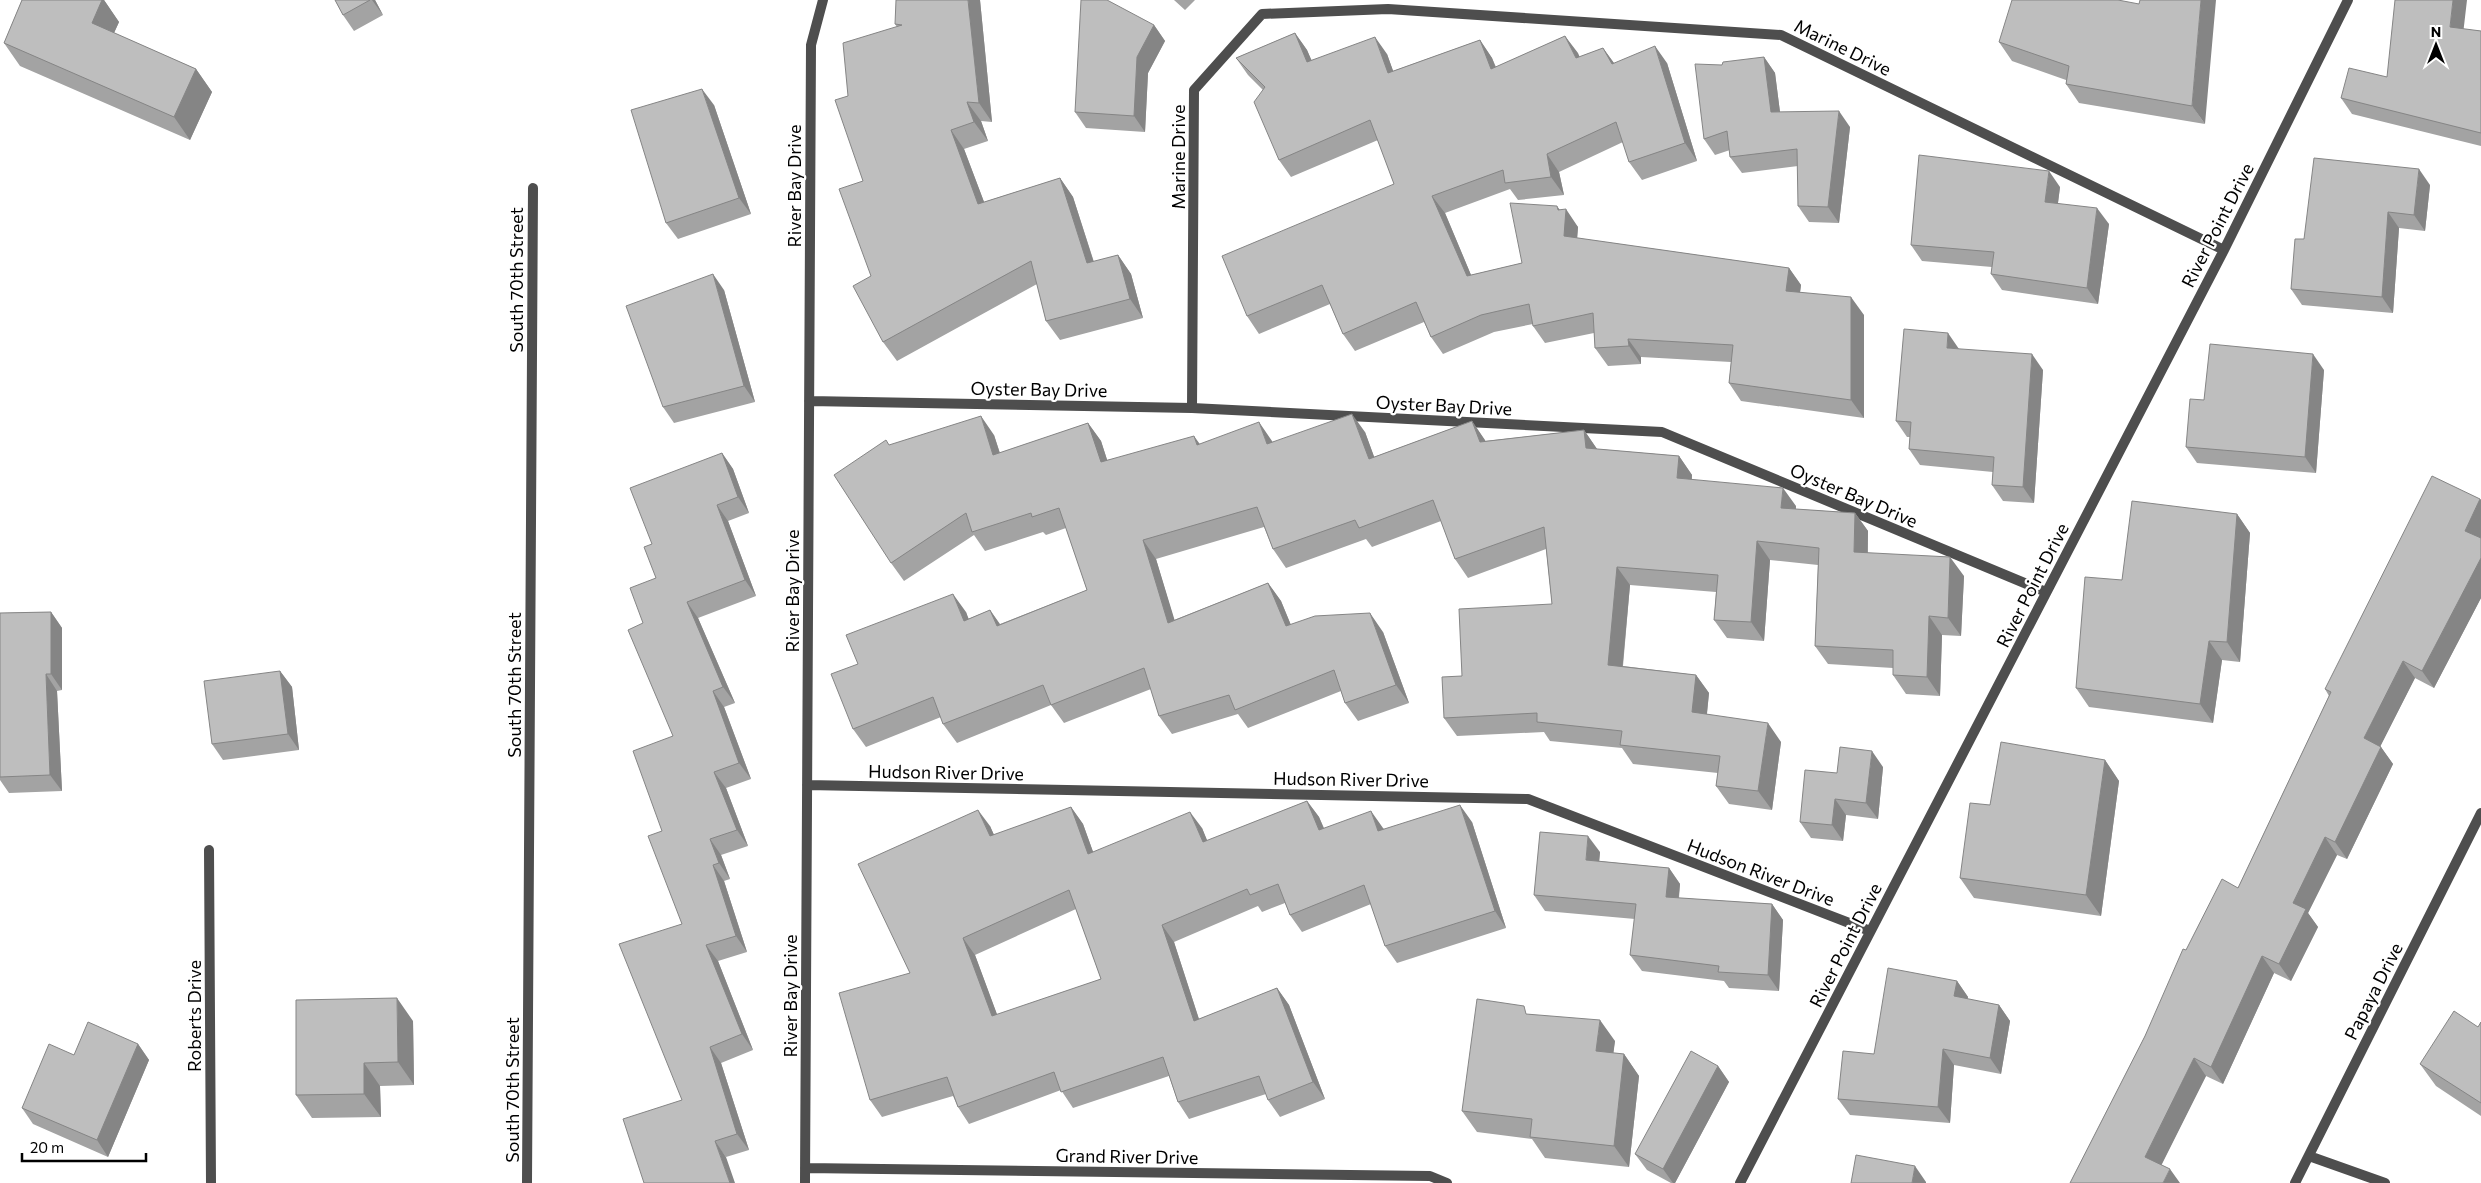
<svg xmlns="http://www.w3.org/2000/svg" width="2481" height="1183" font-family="Commissioner,sans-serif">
	<rect width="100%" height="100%" fill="#fff"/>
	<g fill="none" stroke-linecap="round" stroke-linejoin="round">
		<!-- minor -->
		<path stroke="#4e4e4e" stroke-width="10" d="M 809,401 L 1192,408 L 1662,432 L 2046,592
			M 1192,408 L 1194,90 L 1262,14 L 1388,9 L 1781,35 L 2224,250
			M 807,785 L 1528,799 L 1870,931
			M 209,850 L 211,1183
			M 2309,1156 L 2385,1183
			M 805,1168 L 1430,1176 L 1447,1183
			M 527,1183 L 533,188
			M 805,1183 L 811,45 L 823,0
			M 1740,1183 L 2224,250 L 2348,0
			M 2295,1183 L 2481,813"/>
	</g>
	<!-- wall -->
	<path fill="#a3a3a3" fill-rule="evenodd" d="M 22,0 L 104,0 L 119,22 L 114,33 L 196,69 L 212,92 L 190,140 L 20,66 L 4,43 Z
		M 335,0 L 375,0 L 383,15 L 354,31 L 343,15 Z
		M 980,0 L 992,122 L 981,121 L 988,141 L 964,149 L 984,202 L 1060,178 L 1073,197 L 1094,262 L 1118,255 L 1131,274 L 1143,318 L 1060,340 L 1046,321 L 1037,284 L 897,361 L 883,342 L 871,276 L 863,181 L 848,96 L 897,27 L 895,24 Z
		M 1174,0 L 1195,0 L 1185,10 Z
		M 2118,0 L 2205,124 L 2079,103 L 2066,84 L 2066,80 L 2012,61 L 1999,42 Z
		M 1154,25 L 1165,41 L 1148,73 L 1145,132 L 1086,128 L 1075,112 Z
		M 2463,29 L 2481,31 L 2481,146 L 2352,114 L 2341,98 L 2387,77 Z
		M 1295,33 L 1307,50 L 1311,60 L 1387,54 L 1393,71 L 1480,40 L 1492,58 L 1496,67 L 1565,36 L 1579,57 L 1603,48 L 1614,63 L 1667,63 L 1697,161 L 1642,180 L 1629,162 L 1623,142 L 1559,172 L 1564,195 L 1518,200 L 1510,189 L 1445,213 L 1471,275 L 1522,263 L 1560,210 L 1578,227 L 1577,238 L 1789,268 L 1801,285 L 1800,292 L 1864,315 L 1864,418 L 1741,401 L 1729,383 L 1731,362 L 1641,357 L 1641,364 L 1608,366 L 1595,348 L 1594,333 L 1545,343 L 1533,326 L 1533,324 L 1494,332 L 1443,354 L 1431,337 L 1424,322 L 1355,351 L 1343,334 L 1330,304 L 1259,334 L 1247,316 L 1394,184 L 1378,140 L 1291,177 L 1279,160 L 1263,90 L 1248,75 L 1236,58 Z
		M 1764,57 L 1775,73 L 1780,112 L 1850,127 L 1839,223 L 1809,222 L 1798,206 L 1798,166 L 1742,173 L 1730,157 L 1730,150 L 1715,155 L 1704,139 L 1722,65 Z
		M 714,105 L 751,214 L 678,239 L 666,223 Z
		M 2430,185 L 2425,231 L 2399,228 L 2393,313 L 2302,305 L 2291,289 L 2304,239 Z
		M 2060,187 L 2058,203 L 2109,224 L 2098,304 L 2002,290 L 1991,274 L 1992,267 L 1922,261 L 1911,245 Z
		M 724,290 L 755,402 L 674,423 L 663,407 Z
		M 1959,349 L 2043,370 L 2034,503 L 2003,501 L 1992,485 L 1993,472 L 1920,465 L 1909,449 L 1910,437 L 1907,437 L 1896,421 Z
		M 2324,370 L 2316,473 L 2197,463 L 2186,447 L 2204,400 Z
		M 1472,421 L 1485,441 L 1584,430 L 1597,449 L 1679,456 L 1692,475 L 1692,480 L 1796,506 L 1796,509 L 1855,513 L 1868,531 L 1868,553 L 1964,576 L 1961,636 L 1942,635 L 1940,696 L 1906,694 L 1893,675 L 1893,668 L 1828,664 L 1815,646 L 1818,565 L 1770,560 L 1764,641 L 1727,638 L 1714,620 L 1716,592 L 1630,585 L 1623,666 L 1696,675 L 1709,693 L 1707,714 L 1781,742 L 1772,810 L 1729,804 L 1716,786 L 1718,773 L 1633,764 L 1622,748 L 1550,741 L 1544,732 L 1457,736 L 1444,718 L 1462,676 L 1552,604 L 1546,549 L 1468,578 L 1455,559 L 1441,521 L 1372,547 L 1366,539 L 1286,568 L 1273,549 L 1264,527 L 1156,559 L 1174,620 L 1268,583 L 1281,601 L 1291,625 L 1383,632 L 1409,703 L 1358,721 L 1345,703 L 1341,691 L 1248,728 L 1238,714 L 1172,734 L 1159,716 L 1151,689 L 1064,723 L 1051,705 L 957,743 L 943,724 L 941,717 L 866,747 L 853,729 L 858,664 L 966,612 L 968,619 L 990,610 L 1000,624 L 1087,590 L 1066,528 L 1046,535 L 1043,532 L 985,551 L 974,535 L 904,581 L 891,563 L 889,445 L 994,435 L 1000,453 L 1088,423 L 1101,441 L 1107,460 L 1200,444 L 1272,441 L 1272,442 L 1365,432 L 1374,457 Z
		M 722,453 L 733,469 L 749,513 L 728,521 L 756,596 L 698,618 L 735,703 L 724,707 L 751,779 L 726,788 L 748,846 L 721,855 L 730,879 L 724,881 L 747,952 L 718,961 L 753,1050 L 721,1063 L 749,1150 L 726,1157 L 682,1100 L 682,924 L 662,831 L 673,736 L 643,623 L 656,578 L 652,544 Z
		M 2480,499 L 2481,500 L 2481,598 L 2434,688 L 2415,678 L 2380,746 L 2393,764 L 2347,859 L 2337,855 L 2308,913 L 2318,927 L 2291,981 L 2274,973 L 2223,1084 L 2206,1076 L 2161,1165 L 2070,1183 L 2145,1036 L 2186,950 L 2238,888 L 2329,696 L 2325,689 Z
		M 2237,514 L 2250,533 L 2240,662 L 2222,660 L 2213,723 L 2089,707 L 2076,688 L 2122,580 Z
		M 51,612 L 62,628 L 62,690 L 57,691 L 62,791 L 9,793 L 0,780 L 0,613 Z
		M 280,671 L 292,687 L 299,750 L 223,760 L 212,744 Z
		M 2105,760 L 2119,781 L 2101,916 L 1974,898 L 1960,878 L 1990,805 Z
		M 1883,767 L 1878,819 L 1846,815 L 1843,841 L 1811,838 L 1800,822 L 1837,773 Z
		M 1307,801 L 1319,817 L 1324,828 L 1383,828 L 1384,829 L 1472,822 L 1506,928 L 1397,963 L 1385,946 L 1371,904 L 1302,932 L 1290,915 L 1285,903 L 1262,912 L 1258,906 L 1174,942 L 1199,1019 L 1277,988 L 1289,1005 L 1325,1099 L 1280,1117 L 1268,1100 L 1266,1094 L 1189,1119 L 1178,1102 L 1169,1076 L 1073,1108 L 1061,1090 L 969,1124 L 958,1107 L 953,1096 L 882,1117 L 870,1100 L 910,973 L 990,826 L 994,835 L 1071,807 L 1083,824 L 1093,852 L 1202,828 L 1207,841 ZM 1076,909 L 1101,979 L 997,1015 L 975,955 Z
		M 1600,852 L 1599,861 L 1669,868 L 1680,884 L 1679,898 L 1772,904 L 1783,920 L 1779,991 L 1729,988 L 1724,981 L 1642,971 L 1630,955 L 1635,919 L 1545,911 L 1534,895 Z
		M 1957,981 L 1968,997 L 1967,999 L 1999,1005 L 2010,1021 L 2001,1074 L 1954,1065 L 1950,1123 L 1850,1115 L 1838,1099 L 1874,1054 Z
		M 1529,1014 L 1615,1041 L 1613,1053 L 1624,1054 L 1639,1076 L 1629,1167 L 1545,1158 L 1532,1139 L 1477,1132 L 1462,1111 Z
		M 413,1021 L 414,1085 L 380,1086 L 381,1117 L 312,1118 L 296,1095 Z
		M 2481,1022 L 2481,1116 L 2436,1086 L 2420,1064 L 2478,1027 Z
		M 138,1044 L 149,1060 L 108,1157 L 33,1124 L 22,1108 L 74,1055 Z
		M 1718,1066 L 1729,1082 L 1675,1183 L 1671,1183 L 1647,1170 L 1635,1154 Z"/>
	<!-- shaded-wall -->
	<path fill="#858585" d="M 102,0 L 104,0 L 119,22 L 108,46 L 92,23 Z
		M 372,0 L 375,0 L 383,15 Z
		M 968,0 L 980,0 L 992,122 L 979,103 Z
		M 2201,0 L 2216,0 L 2205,124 L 2192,106 Z
		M 2453,0 L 2467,0 L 2462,43 L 2450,27 Z
		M 1154,25 L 1165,41 L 1148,73 L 1145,132 L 1134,116 L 1137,57 Z
		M 1295,33 L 1307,50 L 1320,79 L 1307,62 Z
		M 1565,36 L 1578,53 L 1588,76 L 1576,58 Z
		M 1375,37 L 1387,54 L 1400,90 L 1388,73 Z
		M 1480,40 L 1492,58 L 1503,87 L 1491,69 Z
		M 1655,46 L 1667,63 L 1697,161 L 1685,143 Z
		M 1603,48 L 1616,66 L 1612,64 Z
		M 1764,57 L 1775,73 L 1782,128 L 1771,112 Z
		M 196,69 L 212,92 L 190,140 L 174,117 Z
		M 702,89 L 714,105 L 751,214 L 739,198 Z
		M 967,102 L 981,121 L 988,141 L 974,122 Z
		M 1839,111 L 1850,127 L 1839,223 L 1828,207 Z
		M 951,130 L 964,149 L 992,223 L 978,204 Z
		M 1547,154 L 1559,172 L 1564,195 L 1551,177 Z
		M 2419,169 L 2430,185 L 2425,231 L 2414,215 Z
		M 2049,171 L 2060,187 L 2056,218 L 2045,202 Z
		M 1060,178 L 1073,197 L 1100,282 L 1087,263 Z
		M 1432,196 L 1445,213 L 1479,294 L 1467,276 Z
		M 1557,206 L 1565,217 L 1566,209 L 1578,227 L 1576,254 L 1564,236 Z
		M 2097,208 L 2109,224 L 2098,304 L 2087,288 Z
		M 2388,212 L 2399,228 L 2393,313 L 2382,297 Z
		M 1118,255 L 1131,274 L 1143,318 L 1130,299 Z
		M 1789,268 L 1801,285 L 1798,308 L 1786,291 Z
		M 713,274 L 724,290 L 755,402 L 744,386 Z
		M 1851,297 L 1864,315 L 1864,418 L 1851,400 Z
		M 1948,333 L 1959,349 L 1947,348 Z
		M 1628,339 L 1641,357 L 1641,364 L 1629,346 Z
		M 2032,354 L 2043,370 L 2034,503 L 2023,487 Z
		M 2313,354 L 2324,370 L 2316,473 L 2305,457 Z
		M 1352,414 L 1365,432 L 1382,478 L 1369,459 Z
		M 981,416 L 994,435 L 1006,473 L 993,455 Z
		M 1472,421 L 1485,440 L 1493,460 L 1480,442 Z
		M 1259,422 L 1272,441 L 1280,462 L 1267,444 Z
		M 1088,423 L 1101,441 L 1114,481 L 1101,462 Z
		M 1584,430 L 1597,449 L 1599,467 L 1586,448 Z
		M 1194,436 L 1207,454 L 1197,445 Z
		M 722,453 L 733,469 L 749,513 L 738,497 Z
		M 1679,456 L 1692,475 L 1690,497 L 1677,478 Z
		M 1783,488 L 1796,506 L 1794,527 L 1781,508 Z
		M 2480,499 L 2481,500 L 2481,539 L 2465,531 Z
		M 717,505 L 728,521 L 756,596 L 745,580 Z
		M 1855,513 L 1868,531 L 1867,571 L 1854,552 Z
		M 2237,514 L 2250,533 L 2240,662 L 2227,642 Z
		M 1143,540 L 1156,559 L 1181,641 L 1168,623 Z
		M 1757,541 L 1770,560 L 1764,641 L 1751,622 Z
		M 1950,557 L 1964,576 L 1961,636 L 1948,618 Z
		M 2481,558 L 2481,598 L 2434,688 L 2422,671 Z
		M 1617,567 L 1630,585 L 1621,683 L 1608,665 Z
		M 1268,583 L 1281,601 L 1299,645 L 1286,626 Z
		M 953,594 L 966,612 L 977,640 L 964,621 Z
		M 687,602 L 698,618 L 735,703 L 723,687 Z
		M 990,610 L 1003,629 L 997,626 Z
		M 51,612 L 62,628 L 62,690 L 51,674 Z
		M 1370,613 L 1383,632 L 1409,703 L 1396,685 Z
		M 1929,616 L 1942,635 L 1940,696 L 1927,677 Z
		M 2209,641 L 2222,660 L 2213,723 L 2200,704 Z
		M 2403,661 L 2415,678 L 2376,755 L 2364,738 Z
		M 280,671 L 292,687 L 299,750 L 288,734 Z
		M 46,674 L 57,691 L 62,791 L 50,775 Z
		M 1696,675 L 1709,693 L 1705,731 L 1692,712 Z
		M 713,691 L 724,707 L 751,779 L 739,763 Z
		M 1768,723 L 1781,742 L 1772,810 L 1758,791 Z
		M 2381,747 L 2393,764 L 2347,859 L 2335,842 Z
		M 1872,751 L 1883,767 L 1878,819 L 1866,803 Z
		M 2105,760 L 2119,781 L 2101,916 L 2086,895 Z
		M 714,772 L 726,788 L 748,846 L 737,830 Z
		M 1835,799 L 1846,815 L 1843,841 L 1832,825 Z
		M 1307,801 L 1319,817 L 1331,846 L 1319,830 Z
		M 1460,805 L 1472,822 L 1506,928 L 1495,911 Z
		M 1071,807 L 1083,824 L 1100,871 L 1088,854 Z
		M 978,810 L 990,826 L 1002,853 L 990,836 Z
		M 1371,811 L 1383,828 L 1390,848 L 1378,831 Z
		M 1190,812 L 1202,828 L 1215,859 L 1203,842 Z
		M 1588,836 L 1600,852 L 1598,876 L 1586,860 Z
		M 2325,837 L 2337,855 L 2308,913 L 2318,927 L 2291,981 L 2279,964 L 2293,903 Z
		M 710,839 L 721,855 L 730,879 L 719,863 Z
		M 713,865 L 724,881 L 747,952 L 736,936 Z
		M 1669,868 L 1680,884 L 1677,913 L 1666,897 Z
		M 1772,904 L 1783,920 L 1779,991 L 1768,975 Z
		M 1162,925 L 1174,942 L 1205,1038 L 1194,1021 Z
		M 963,938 L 975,955 L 1004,1033 L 992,1016 Z
		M 706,945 L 718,961 L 753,1050 L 742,1034 Z
		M 2262,956 L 2274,973 L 2223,1084 L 2211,1067 Z
		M 1957,981 L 1968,997 L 1965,1012 L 1954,996 Z
		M 1277,988 L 1289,1005 L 1325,1099 L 1313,1082 Z
		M 397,998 L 413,1021 L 414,1085 L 398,1062 Z
		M 1999,1005 L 2010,1021 L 2001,1074 L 1990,1058 Z
		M 1600,1020 L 1615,1041 L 1611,1072 L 1596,1051 Z
		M 138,1044 L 149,1060 L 108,1157 L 97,1140 Z
		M 710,1047 L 721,1063 L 749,1150 L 737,1134 Z
		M 1943,1049 L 1954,1065 L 1950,1123 L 1938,1107 Z
		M 1624,1054 L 1639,1076 L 1629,1167 L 1614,1146 Z
		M 2194,1058 L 2206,1076 L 2157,1174 L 2145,1157 Z
		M 364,1063 L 380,1086 L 381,1117 L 364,1094 Z
		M 1718,1066 L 1729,1082 L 1675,1183 L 1673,1183 L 1663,1169 Z
		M 715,1141 L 726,1157 L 735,1183 L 730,1183 Z
		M 1915,1166 L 1926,1182 L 1926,1183 L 1912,1183 Z
		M 2170,1169 L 2180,1183 L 2163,1183 Z"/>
	<!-- building -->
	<path fill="#bebebe" stroke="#858585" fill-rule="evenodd" d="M 22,0 L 102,0 L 92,23 L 196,69 L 174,117 L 4,43 Z
		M 335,0 L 370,0 L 343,15 Z
		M 896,0 L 968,0 L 979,103 L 967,102 L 974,122 L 951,130 L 978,204 L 1060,178 L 1087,263 L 1118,255 L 1130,299 L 1046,321 L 1031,261 L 883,342 L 853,286 L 871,276 L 839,189 L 863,181 L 835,100 L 848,96 L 843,43 L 902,25 L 895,24 Z
		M 1081,0 L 1107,0 L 1154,25 L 1137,57 L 1134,116 L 1075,112 Z
		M 2012,0 L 2118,0 L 2139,4 L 2140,0 L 2201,0 L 2192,106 L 2066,84 L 2069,66 L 1999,42 Z
		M 2395,0 L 2453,0 L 2450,27 L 2481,31 L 2481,133 L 2341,98 L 2349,68 L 2387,77 Z
		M 1295,33 L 1307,62 L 1375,37 L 1388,73 L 1480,40 L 1491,69 L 1565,36 L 1576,58 L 1603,48 L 1612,64 L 1655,46 L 1685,143 L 1629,162 L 1616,122 L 1547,154 L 1551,177 L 1505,183 L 1503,170 L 1432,196 L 1467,276 L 1522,263 L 1510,203 L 1557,206 L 1558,210 L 1566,209 L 1564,236 L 1789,268 L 1786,291 L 1851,297 L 1851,400 L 1729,383 L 1733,345 L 1628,339 L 1629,346 L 1595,348 L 1593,313 L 1533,326 L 1529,304 L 1481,315 L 1431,337 L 1416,302 L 1343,334 L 1322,285 L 1247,316 L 1222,256 L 1394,184 L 1370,120 L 1279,160 L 1254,102 L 1265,87 L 1236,58 Z
		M 1764,57 L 1771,112 L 1839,111 L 1828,207 L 1798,206 L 1797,149 L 1730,157 L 1727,131 L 1704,139 L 1695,64 L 1722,65 L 1723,62 Z
		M 702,89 L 739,198 L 666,223 L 631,110 Z
		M 1919,155 L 2049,171 L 2045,202 L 2097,208 L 2087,288 L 1991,274 L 1994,252 L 1911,245 Z
		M 2314,158 L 2419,169 L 2414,215 L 2388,212 L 2382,297 L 2291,289 L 2295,239 L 2304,239 Z
		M 713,274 L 744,386 L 663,407 L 626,306 Z
		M 1904,329 L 1948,333 L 1947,348 L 2032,354 L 2023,487 L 1992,485 L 1994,457 L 1909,449 L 1911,422 L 1896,421 Z
		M 2210,344 L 2313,354 L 2305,457 L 2186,447 L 2190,399 L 2204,400 Z
		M 1352,414 L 1369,459 L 1472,421 L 1480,442 L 1584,430 L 1586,448 L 1679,456 L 1677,478 L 1783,488 L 1781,508 L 1855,513 L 1854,552 L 1950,557 L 1948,618 L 1929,616 L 1927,677 L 1893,675 L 1893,650 L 1815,646 L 1819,548 L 1757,541 L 1751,622 L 1714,620 L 1718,575 L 1617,567 L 1608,665 L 1696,675 L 1692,712 L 1768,723 L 1758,791 L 1716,786 L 1720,756 L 1620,745 L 1622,731 L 1537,722 L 1537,713 L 1444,718 L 1442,677 L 1462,676 L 1459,609 L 1552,604 L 1544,527 L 1455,559 L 1433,500 L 1359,528 L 1355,520 L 1273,549 L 1257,507 L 1143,540 L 1168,623 L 1268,583 L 1286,626 L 1315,616 L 1370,613 L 1396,685 L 1345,703 L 1334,670 L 1235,710 L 1229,695 L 1159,716 L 1144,668 L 1051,705 L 1043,685 L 943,724 L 933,697 L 853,729 L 831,674 L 858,664 L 846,635 L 953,594 L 964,621 L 990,610 L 997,626 L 1087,590 L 1059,508 L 1032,517 L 1031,513 L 972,532 L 966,513 L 891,563 L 834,475 L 886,440 L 889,445 L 981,416 L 993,455 L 1088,423 L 1101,462 L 1194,436 L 1197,445 L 1259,422 L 1267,444 Z
		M 722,453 L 738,497 L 717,505 L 745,580 L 687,602 L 723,687 L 713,691 L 739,763 L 714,772 L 737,830 L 710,839 L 719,863 L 713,865 L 736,936 L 706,945 L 742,1034 L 710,1047 L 737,1134 L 715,1141 L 730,1183 L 644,1183 L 623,1119 L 682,1100 L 619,944 L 682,924 L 648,836 L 662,831 L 633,751 L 673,736 L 628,630 L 643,623 L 630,588 L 656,578 L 644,547 L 652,544 L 630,488 Z
		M 2432,476 L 2480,499 L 2465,531 L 2481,538 L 2481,558 L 2422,671 L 2403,661 L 2364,738 L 2381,747 L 2335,842 L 2325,837 L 2293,903 L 2306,909 L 2279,964 L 2262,956 L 2211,1067 L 2194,1058 L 2145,1157 L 2170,1169 L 2163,1183 L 2070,1183 L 2145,1036 L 2183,949 L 2186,950 L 2222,879 L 2238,888 L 2331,692 L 2325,689 Z
		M 2132,501 L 2237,514 L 2227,642 L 2209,641 L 2200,704 L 2076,688 L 2085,577 L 2122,580 Z
		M 51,612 L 51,674 L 46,674 L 50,775 L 0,777 L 0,613 Z
		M 280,671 L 288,734 L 212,744 L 204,681 Z
		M 2001,742 L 2105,760 L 2086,895 L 1960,878 L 1970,803 L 1990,805 Z
		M 1840,747 L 1872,751 L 1866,803 L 1835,799 L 1832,825 L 1800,822 L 1805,770 L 1837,773 Z
		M 1307,801 L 1319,830 L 1371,811 L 1378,831 L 1460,805 L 1495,911 L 1385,946 L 1364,885 L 1290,915 L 1278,884 L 1250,895 L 1247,889 L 1162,925 L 1194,1021 L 1277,988 L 1313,1082 L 1268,1100 L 1259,1076 L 1178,1102 L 1163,1057 L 1061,1092 L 1054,1072 L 958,1107 L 947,1077 L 870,1100 L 839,993 L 910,973 L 858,864 L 978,810 L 990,836 L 1071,807 L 1088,854 L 1190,812 L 1203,842 ZM 1069,890 L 1101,979 L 992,1016 L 963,938 Z
		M 1540,832 L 1588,836 L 1586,860 L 1669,868 L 1666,897 L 1772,904 L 1768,975 L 1718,972 L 1719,966 L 1630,955 L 1636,904 L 1534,895 Z
		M 1888,968 L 1957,981 L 1954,996 L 1999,1005 L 1990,1058 L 1943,1049 L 1938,1107 L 1838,1099 L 1843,1051 L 1874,1054 Z
		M 397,998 L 398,1062 L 364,1063 L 364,1094 L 296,1095 L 296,1000 Z
		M 1477,999 L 1524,1006 L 1526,1014 L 1600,1020 L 1596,1051 L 1624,1054 L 1614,1146 L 1530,1137 L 1532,1119 L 1462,1111 Z
		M 2454,1011 L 2478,1027 L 2481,1022 L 2481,1103 L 2420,1064 Z
		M 88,1022 L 138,1044 L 97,1140 L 22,1108 L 49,1044 L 74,1055 Z
		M 1691,1051 L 1718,1066 L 1663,1169 L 1635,1154 Z
		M 1856,1155 L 1915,1166 L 1912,1183 L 1851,1183 Z"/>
	<g text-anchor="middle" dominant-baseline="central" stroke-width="4.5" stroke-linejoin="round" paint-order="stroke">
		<!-- street labels -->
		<g font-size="18" fill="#000" stroke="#fff">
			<text transform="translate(1843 47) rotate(26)">Marine Drive</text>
			<text transform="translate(1178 157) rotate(-90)">Marine Drive</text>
			<text transform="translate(794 186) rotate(-90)">River Bay Drive</text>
			<text transform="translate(2217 225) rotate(-63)">River Point Drive</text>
			<text transform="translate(516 280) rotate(-90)">South 70th Street</text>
			<text transform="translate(1039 389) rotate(1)">Oyster Bay Drive</text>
			<text transform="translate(1444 405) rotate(3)">Oyster Bay Drive</text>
			<text transform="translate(1854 495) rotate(23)">Oyster Bay Drive</text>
			<text transform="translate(2032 585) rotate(-63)">River Point Drive</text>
			<text transform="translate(792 591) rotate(-90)">River Bay Drive</text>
			<text transform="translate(514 685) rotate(-90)">South 70th Street</text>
			<text transform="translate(946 772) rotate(1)">Hudson River Drive</text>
			<text transform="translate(1351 779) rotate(1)">Hudson River Drive</text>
			<text transform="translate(1761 872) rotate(21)">Hudson River Drive</text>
			<text transform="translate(1845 945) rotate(-63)">River Point Drive</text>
			<text transform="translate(2373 991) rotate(-63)">Papaya Drive</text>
			<text transform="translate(790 996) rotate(-90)">River Bay Drive</text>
			<text transform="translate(194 1016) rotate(-90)">Roberts Drive</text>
			<text transform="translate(512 1090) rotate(-90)">South 70th Street</text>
			<text transform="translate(1127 1156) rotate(1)">Grand River Drive</text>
		</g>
	</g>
	<!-- north arrow -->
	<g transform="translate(2436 45)" stroke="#ffffff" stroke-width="4" paint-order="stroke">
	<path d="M0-4L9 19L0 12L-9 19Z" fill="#000000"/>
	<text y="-8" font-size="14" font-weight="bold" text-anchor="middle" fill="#000000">N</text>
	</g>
	<!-- scale -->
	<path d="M22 1153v8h124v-8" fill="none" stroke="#000000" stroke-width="2.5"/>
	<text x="30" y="1153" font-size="15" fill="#000000" stroke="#ffffff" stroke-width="4" paint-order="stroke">20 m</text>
</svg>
